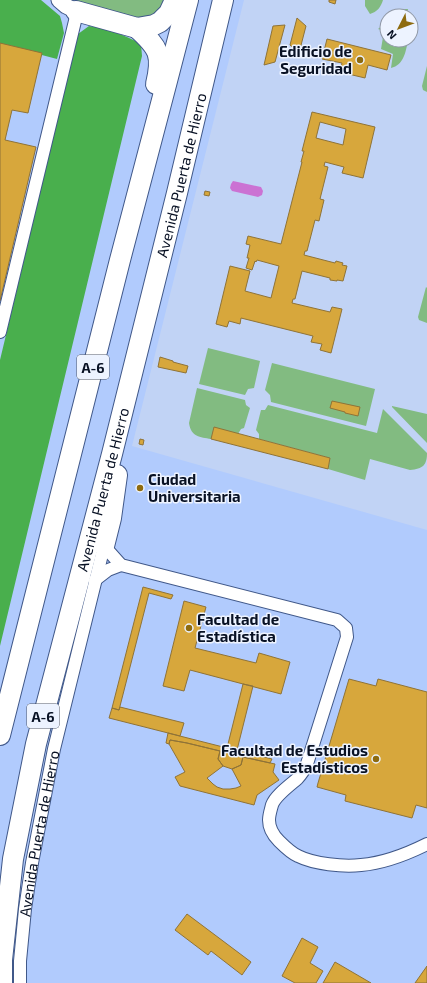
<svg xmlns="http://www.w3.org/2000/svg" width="427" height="983" font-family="'Exo 2',sans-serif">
	<rect width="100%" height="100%" fill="#c1d3f5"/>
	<!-- built -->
	<path fill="#b1cbfd" d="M 0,0 L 244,0 L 132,446 L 427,530 L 427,983 L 0,983 Z"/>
	<!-- green -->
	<path fill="#82bb81" d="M 75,0 L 168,0 C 165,4 160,12 156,14 C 138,24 98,8 79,3 Z
		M 365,0 L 383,0 C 381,7 377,12 370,14 L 365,6 Z
		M 399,9 L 408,9 L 407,15 L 408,16 L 394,16 Z
		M 387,22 L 387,40 L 408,40 C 406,51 404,65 391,68 L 393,54 L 381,49 L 384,31 L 378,29 Z
		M 427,66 L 427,92 L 423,90 L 422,86 Z
		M 426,287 L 427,288 L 427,323 L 419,320 L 418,317 Z
		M 208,348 L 260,361 L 254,388 L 248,389 L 245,395 L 199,384 Z
		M 272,363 L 375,389 L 366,426 L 271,402 L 270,395 L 265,390 Z
		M 197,388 L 245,400 L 246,405 L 250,408 L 244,428 L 241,429 L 238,434 L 214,428 L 211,439 C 200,437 191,437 189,423 Z
		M 268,405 L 377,433 L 383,409 L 427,453 C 427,465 423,469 410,470 L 370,459 L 365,480 L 328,469 L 330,458 L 259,439 L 259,434 L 256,430 L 261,410 L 265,410 Z
		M 392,406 L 427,414 L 427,443 L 392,407 Z"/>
	<!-- forest -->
	<path fill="#49af4d" d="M 0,0 L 41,0 L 60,16 L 62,23 L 64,33 L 57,59 L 0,44 Z
		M 89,26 C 107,28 125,35 141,44 L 142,56 L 0,646 L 0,360 L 78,34 Z"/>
	<!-- water -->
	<path fill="#cb72d3" d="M 233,181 L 261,187 L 263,191 L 262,195 L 258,197 L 232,191 L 230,188 L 231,184 Z"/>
	<!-- building -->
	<path fill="#d7a73c" stroke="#8f7337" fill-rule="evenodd" d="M 329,0 L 336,0 L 335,4 L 329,2 Z
		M 297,18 L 306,26 L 299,53 L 290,45 Z
		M 285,25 L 275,62 L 264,65 L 273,26 Z
		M 327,39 L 391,55 L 387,70 L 368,65 L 365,78 L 340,72 L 342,63 L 322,59 Z
		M 0,43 L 42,53 L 28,113 L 12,110 L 5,140 L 36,147 L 0,301 Z
		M 312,112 L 375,127 L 363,178 L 342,173 L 344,167 L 325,162 L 324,166 L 328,167 L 320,199 L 324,200 L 319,221 L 315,220 L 307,251 L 305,251 L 304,255 L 335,263 L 336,261 L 343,263 L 342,265 L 347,266 L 343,281 L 337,280 L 337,281 L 330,280 L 330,278 L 302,271 L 295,299 L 293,299 L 292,303 L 330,312 L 332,307 L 342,309 L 331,353 L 320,350 L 322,344 L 311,342 L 313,336 L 241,318 L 240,324 L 229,321 L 227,327 L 216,324 L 230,266 L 250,271 L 245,291 L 271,298 L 279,266 L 257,260 L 256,262 L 255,261 L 252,270 L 246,268 L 249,258 L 247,258 L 250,245 L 246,244 L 248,236 L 281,244 L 302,162 L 301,162 L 304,151 L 302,151 ZM 320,122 L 346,129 L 343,145 L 316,138 Z
		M 205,191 L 210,192 L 209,196 L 204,195 Z
		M 160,357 L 173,361 L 173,362 L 188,366 L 186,373 L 158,367 Z
		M 332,401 L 360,407 L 358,416 L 345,413 L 345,412 L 330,408 Z
		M 214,427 L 330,458 L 328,469 L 211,439 Z
		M 140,439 L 144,440 L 143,445 L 139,444 Z
		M 143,587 L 173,595 L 171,599 L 149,593 L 119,710 L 112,708 Z
		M 184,601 L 206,607 L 195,648 L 256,663 L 259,653 L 290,662 L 281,694 L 190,670 L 184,691 L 163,686 Z
		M 349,679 L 376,686 L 378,679 L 427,692 L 427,808 L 416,805 L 412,818 L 345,801 L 346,795 L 317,787 L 318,783 Z
		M 243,684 L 253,686 L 237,750 L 272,759 L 270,763 L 243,757 L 241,765 L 232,769 L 223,766 L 218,759 L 220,751 L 187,743 L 170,740 L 169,744 L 166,743 L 168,733 L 227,748 Z
		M 120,707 L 184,723 L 180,736 L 109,718 L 112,708 L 119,710 Z
		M 170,740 L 187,743 L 220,751 L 218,759 L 223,766 L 207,778 L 213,784 L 217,787 L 223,789 L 230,789 L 236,788 L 241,786 L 232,769 L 241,765 L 243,757 L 275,764 L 273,772 L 279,780 L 257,795 L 254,805 L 180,786 L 175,777 L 185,772 L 169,744 Z
		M 187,914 L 251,962 L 242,975 L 211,951 L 208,955 L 175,930 Z
		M 302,938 L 318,947 L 310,963 L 323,971 L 316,983 L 295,983 L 282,976 Z
		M 335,962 L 371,983 L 323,983 Z
		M 427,966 L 427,983 L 415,983 Z"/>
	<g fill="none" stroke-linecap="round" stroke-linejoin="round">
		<defs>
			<g id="minor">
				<path d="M 0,332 L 75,21 L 76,11"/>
				<path d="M 104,546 L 121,565 L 337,620 L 346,628 L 347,637 L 306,767 C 303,771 301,775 297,779 C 290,785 275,796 272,805 C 271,809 269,815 269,820 C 269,828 274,836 279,841 C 285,847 291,853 298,856 C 314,864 343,867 361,865 C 384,863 407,854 427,844"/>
				<path d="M 95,580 L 108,570 L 121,565"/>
				<path id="s1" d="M 20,983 L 20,961 L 25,909 L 32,863 L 54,749 L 104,546"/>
			</g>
			<path id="tertiary" d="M 59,0 L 66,6 L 76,11"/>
			<g id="trunk">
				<path d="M 76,11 L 137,28 L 154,25 L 160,22 L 169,13 L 175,0"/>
				<path d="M 137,28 C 159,48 163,55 156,84"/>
				<path d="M 104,546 L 111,518 L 117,475"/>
				<path d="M 0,735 L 120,260 L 167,81 L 188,0"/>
				<path id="s2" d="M 2,983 L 2,960 L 13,859 L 36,744 L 112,454 L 177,193 L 223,0"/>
			</g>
		</defs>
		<!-- minor casing -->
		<use href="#minor" stroke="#405889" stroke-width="14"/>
		<!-- tertiary casing -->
		<use href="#tertiary" stroke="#405889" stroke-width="17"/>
		<!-- trunk casing -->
		<use href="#trunk" stroke="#405889" stroke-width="22"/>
		<!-- minor -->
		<use href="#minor" stroke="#fff" stroke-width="12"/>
		<!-- tertiary -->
		<use href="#tertiary" stroke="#fff" stroke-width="15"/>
		<!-- trunk -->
		<use href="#trunk" stroke="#fff" stroke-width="20"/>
	</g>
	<!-- markers -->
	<g fill="#8e6b0f" stroke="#edf3ff" stroke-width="1.5">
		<circle cx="360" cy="60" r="4"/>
		<circle cx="140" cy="488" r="4"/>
		<circle cx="189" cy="628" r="4"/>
		<circle cx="376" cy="759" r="4"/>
	</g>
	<g text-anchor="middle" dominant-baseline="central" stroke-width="3" stroke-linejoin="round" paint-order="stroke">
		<!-- shield labels -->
		<g fill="#edf3ff" stroke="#4d5566" stroke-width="1">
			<rect x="77" y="355" width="32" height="24" rx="3"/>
			<rect x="27" y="704" width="32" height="24" rx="3"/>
		</g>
		<g font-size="14" font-weight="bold" fill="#081124">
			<text x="93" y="367">A-6</text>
			<text x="43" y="716">A-6</text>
		</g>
		<!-- poi labels -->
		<g font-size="15" font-weight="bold" fill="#081124" stroke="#edf3ff" text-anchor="end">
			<text x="352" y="51">Edificio de<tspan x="352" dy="17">Seguridad</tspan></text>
			<text x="148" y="479" text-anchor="start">Ciudad<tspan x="148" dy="17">Universitaria</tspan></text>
			<text x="197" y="619" text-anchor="start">Facultad de<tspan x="197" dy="17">Estadística</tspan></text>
			<text x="368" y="750">Facultad de Estudios<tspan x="368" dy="17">Estadísticos</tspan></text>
		</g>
		<!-- street labels -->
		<g font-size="15" fill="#081124" stroke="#edf3ff">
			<text stroke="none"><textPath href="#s2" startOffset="829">Avenida Puerta de Hierro</textPath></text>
			<text stroke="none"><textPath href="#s2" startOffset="505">Avenida Puerta de Hierro</textPath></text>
			<text stroke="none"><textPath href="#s1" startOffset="151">Avenida Puerta de Hierro</textPath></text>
		</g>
	</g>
	<!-- north arrow -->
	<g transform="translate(399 28) rotate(228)"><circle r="19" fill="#edf3ff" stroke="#9199a7"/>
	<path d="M0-3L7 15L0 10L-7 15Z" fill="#8e6b0f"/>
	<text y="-6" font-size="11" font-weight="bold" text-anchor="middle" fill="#081124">N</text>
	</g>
</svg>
